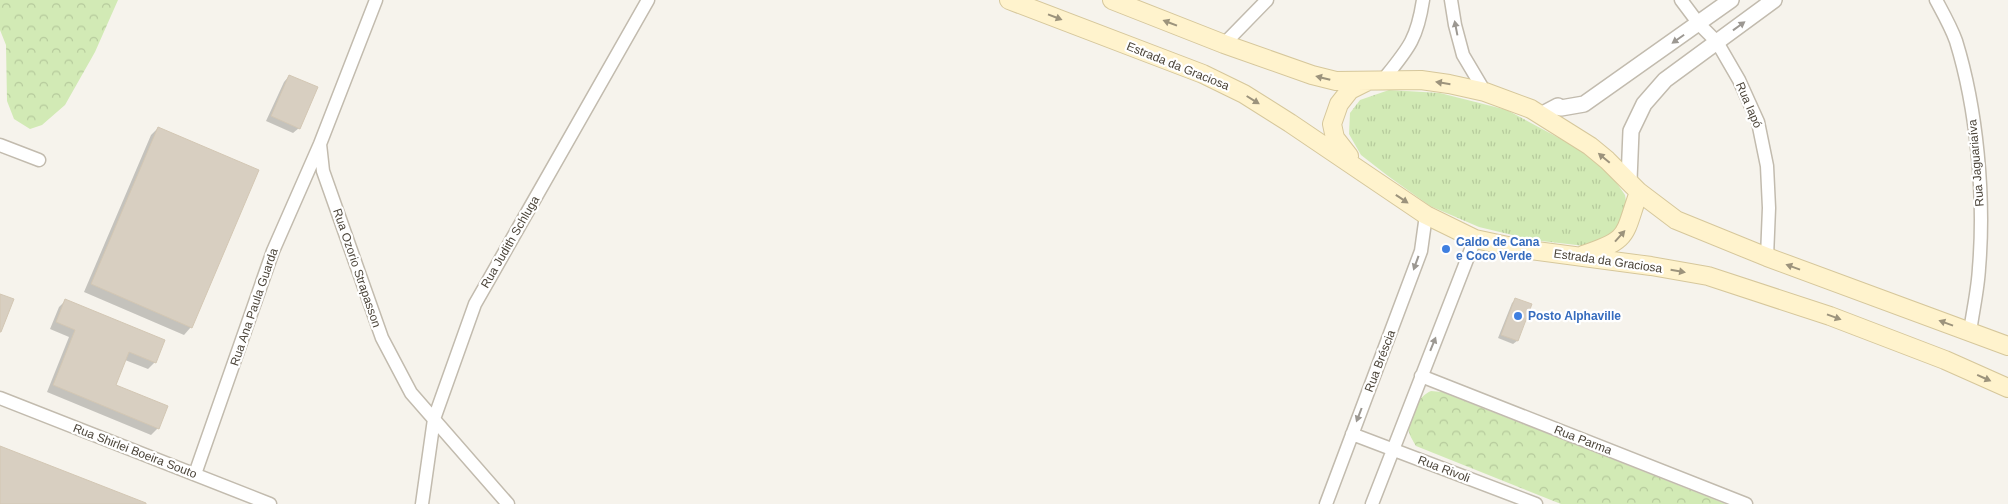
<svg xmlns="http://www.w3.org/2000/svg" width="2008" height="504" font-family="Arial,sans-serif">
	<defs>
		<pattern id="forest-crowns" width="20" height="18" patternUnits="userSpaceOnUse" patternTransform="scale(1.25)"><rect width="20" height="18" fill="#d2eab5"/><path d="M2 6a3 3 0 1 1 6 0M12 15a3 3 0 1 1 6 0" fill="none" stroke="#b6ca9c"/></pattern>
		<pattern id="park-tufts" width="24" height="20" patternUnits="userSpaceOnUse" patternTransform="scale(1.25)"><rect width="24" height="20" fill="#d2eab5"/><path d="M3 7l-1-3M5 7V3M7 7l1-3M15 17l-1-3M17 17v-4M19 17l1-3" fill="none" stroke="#b6ca9c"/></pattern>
	</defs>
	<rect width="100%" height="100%" fill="#f6f3ec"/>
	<!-- forest -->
	<path fill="url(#forest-crowns)" d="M 0,0 L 118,0 L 95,52 L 65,105 L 42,125 L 30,129 L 14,119 L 7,101 L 6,45 L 0,30 Z
		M 1431,391 L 1442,392 L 1726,504 L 1561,504 L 1416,446 C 1413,441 1408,433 1408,427 C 1408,414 1419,396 1431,391 Z"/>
	<!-- park -->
	<path fill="url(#park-tufts)" d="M 1389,90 L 1440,93 L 1507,110 L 1572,145 L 1607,169 L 1625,195 L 1628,215 L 1619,234 L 1585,246 L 1533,240 L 1479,227 L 1430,206 L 1388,176 L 1361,155 L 1349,134 L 1350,113 L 1360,100 Z"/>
	<!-- shadow -->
	<path fill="#0003" d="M 289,76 L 299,128 L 293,133 L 266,121 L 284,82 Z
		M 158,128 L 191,327 L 184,335 L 84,292 L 151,135 Z
		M 66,300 L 155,362 L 148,369 L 125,360 L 115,385 L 158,428 L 151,435 L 47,392 L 69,337 L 50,329 L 59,307 Z
		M 1515,300 L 1530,305 L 1517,341 L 1513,344 L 1498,338 L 1512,303 Z"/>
	<!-- building -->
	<path fill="#d8cfc1" stroke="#d3c7b4" d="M 289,75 L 318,87 L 300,129 L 271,116 Z
		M 158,127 L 259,170 L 192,328 L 91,284 Z
		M 0,294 L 14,299 L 1,332 L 0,332 Z
		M 1515,298 L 1532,304 L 1518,341 L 1501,335 Z
		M 65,299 L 165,340 L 156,363 L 129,352 L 116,385 L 168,406 L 159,429 L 53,385 L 75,330 L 56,322 Z
		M 0,446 L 146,503 L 146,504 L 0,504 Z"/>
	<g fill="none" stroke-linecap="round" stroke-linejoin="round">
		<defs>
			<path id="minor" d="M 1451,0 L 1455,25 L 1463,55 L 1485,92
				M 1681,0 L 1699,24 L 1717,42 L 1739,80 L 1758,122 L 1767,166 L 1769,208 L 1767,257
				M 1936,0 C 1943,13 1951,27 1956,41 C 1977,109 1985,197 1979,268 C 1978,289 1973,310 1970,332
				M 1224,44 L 1267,0
				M 1383,80 C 1408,49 1417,40 1423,0
				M 320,144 L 323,171 L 382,338 L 411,393 L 508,504
				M 0,145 L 39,160
				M 1421,376 L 1746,504
				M 0,398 L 270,504
				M 1352,434 L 1536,504
				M 195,474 L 273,251 L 320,144 L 376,0
				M 422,504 L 434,419 L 475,304 L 648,0
				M 1326,504 L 1421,251 L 1426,215
				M 1372,504 L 1475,239"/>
			<path id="tertiary" d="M 1541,115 L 1558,106 L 1561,108 L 1584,104 L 1731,0
				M 1629,180 L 1631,131 L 1644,104 L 1665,80 L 1774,0"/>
			<path id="secondary" d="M 1009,0 L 1203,74 L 1244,94 L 1290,123 L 1426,215 L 1475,239 L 1522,249 L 1651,266 L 1708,276 L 1830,316 L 1945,360 L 2008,388
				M 1112,0 L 1224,44 L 1312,75 L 1336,81 L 1421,80 L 1449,84 L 1485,92 L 1531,109 L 1590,146 L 1607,160 L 1639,192 L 1676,220 L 1767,257 L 2008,346
				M 1349,156 L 1335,138 L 1332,124 L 1339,104 L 1350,90 L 1368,81
				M 1583,255 C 1631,239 1623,236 1639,192"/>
		</defs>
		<!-- minor casing -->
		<use href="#minor" stroke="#c2bbae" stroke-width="15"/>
		<!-- tertiary casing -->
		<use href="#tertiary" stroke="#c2bbae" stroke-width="18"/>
		<!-- secondary casing -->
		<use href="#secondary" stroke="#d6c79b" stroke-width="20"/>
		<!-- minor -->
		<use href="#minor" stroke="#fff" stroke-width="12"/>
		<!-- tertiary -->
		<use href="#tertiary" stroke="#fff" stroke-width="15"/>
		<!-- secondary -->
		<use href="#secondary" stroke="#fff3cd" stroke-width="18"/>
	</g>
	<!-- one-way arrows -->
	<defs><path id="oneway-solid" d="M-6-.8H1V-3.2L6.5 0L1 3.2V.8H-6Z" transform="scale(1.25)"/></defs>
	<g fill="#9c937c">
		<use href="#oneway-solid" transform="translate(1055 17) rotate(21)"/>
		<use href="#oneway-solid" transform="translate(1170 23) rotate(-159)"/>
		<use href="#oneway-solid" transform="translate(1323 78) rotate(-166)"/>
		<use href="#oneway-solid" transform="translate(1443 83) rotate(-171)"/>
		<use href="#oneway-solid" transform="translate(1253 100) rotate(32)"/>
		<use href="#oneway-solid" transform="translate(1604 158) rotate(-140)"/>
		<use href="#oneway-solid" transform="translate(1402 199) rotate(34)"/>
		<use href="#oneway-solid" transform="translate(1620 236) rotate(-48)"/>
		<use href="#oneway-solid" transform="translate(1793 267) rotate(-160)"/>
		<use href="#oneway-solid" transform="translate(1678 271) rotate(10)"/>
		<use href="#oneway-solid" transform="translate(1834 317) rotate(20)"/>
		<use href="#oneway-solid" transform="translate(1946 323) rotate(-160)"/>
		<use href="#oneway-solid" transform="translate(1984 378) rotate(24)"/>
	</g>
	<g fill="#9c9892">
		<use href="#oneway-solid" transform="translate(1739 26) rotate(-36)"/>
		<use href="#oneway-solid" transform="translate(1456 28) rotate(-101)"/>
		<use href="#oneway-solid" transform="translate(1678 39) rotate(145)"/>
		<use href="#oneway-solid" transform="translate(1416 263) rotate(110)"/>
		<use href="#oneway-solid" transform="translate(1433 344) rotate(-68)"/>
		<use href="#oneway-solid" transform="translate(1359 415) rotate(111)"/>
	</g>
	<!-- markers -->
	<g fill="#3f7fe0" stroke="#fff" stroke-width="2">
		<circle cx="1446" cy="249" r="5"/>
		<circle cx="1518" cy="316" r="5"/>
	</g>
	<g text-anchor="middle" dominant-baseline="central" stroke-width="4.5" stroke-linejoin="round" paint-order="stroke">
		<!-- street labels -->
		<g font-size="12" fill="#4b4439" stroke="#fff">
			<text transform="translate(1178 66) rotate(22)">Estrada da Graciosa</text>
			<text transform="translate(1749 105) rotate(67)">Rua Iapó</text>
			<text transform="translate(1976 163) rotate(-95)">Rua Jaguariaíva</text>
			<text transform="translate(510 242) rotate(-60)">Rua Judith Schluga</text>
			<text transform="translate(1608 261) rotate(8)">Estrada da Graciosa</text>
			<text transform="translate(357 268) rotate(71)">Rua Ozorio Strapasson</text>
			<text transform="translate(254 307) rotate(-71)">Rua Ana Paula Guarda</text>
			<text transform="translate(1380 361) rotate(-69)">Rua Bréscia</text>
			<text transform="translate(1583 440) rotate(21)">Rua Parma</text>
			<text transform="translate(135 451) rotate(21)">Rua Shirlei Boeira Souto</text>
			<text transform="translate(1444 469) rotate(21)">Rua Rivoli</text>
		</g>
		<!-- shop labels -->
		<g font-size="12" font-weight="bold" fill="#366cbe" stroke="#fff" text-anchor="start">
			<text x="1456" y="242">Caldo de Cana<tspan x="1456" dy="14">e Coco Verde</tspan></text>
			<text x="1528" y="316">Posto Alphaville</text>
		</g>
	</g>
</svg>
